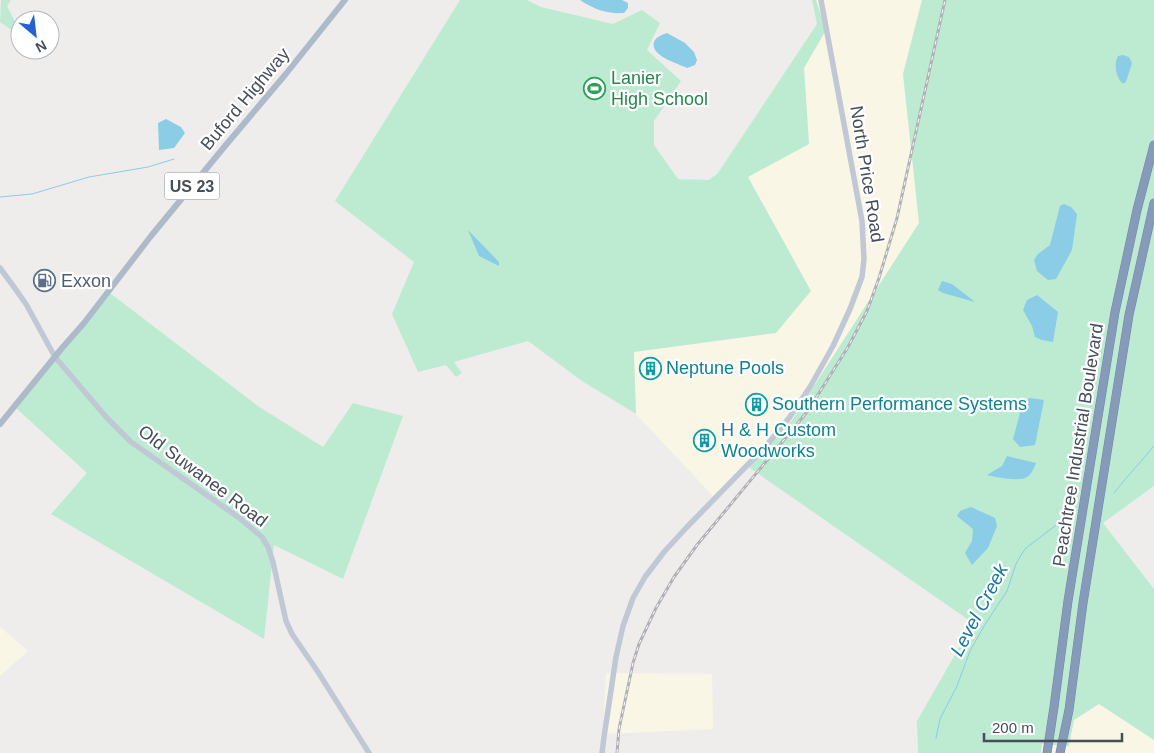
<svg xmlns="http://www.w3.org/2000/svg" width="1154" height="753" font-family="Helvetica,sans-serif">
	<rect width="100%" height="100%" fill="#efedec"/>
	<!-- commercial -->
	<path fill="#faf6e5" d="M 816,0 L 922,0 L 903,74 L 920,223 L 792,420 L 747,466 L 713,496 L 636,414 L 633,352 L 775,333 L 748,176 L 809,144 L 804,68 L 826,30 Z
		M 0,627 L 28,651 L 0,676 Z
		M 606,673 L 712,674 L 713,729 L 603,734 Z
		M 1099,704 L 1154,740 L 1154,753 L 1041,753 L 1042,744 L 1074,720 Z"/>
	<!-- green -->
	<path fill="#bcebd2" d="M 1,0 L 11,0 L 7,6 L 20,31 L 20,36 L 0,22 Z
		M 460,0 L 527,0 L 541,7 L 613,24 L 642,10 L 660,23 L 647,50 L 681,81 L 654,121 L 654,145 L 678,179 L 709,180 L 718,173 L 817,24 L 812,0 L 816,0 L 826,30 L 804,68 L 809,144 L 748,177 L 811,291 L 776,333 L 634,352 L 636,414 L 582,381 L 528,341 L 454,362 L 462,373 L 456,377 L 446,365 L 418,372 L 392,314 L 414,262 L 335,201 Z
		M 922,0 L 1154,0 L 1154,486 L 1103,523 L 1154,589 L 1154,740 L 1099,704 L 1074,720 L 1069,746 L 1042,744 L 1041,753 L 918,753 L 917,721 L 973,623 L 747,466 L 792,420 L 919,223 L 903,74 Z
		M 110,293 L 258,406 L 323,447 L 353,403 L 403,416 L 343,579 L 274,545 L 264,639 L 51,514 L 87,473 L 16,408 Z"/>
	<!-- water -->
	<path fill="#8bcce6" d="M 580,0 L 622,0 L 628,3 L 628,8 L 624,13 C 607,14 595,10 580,0 Z
		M 667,33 L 685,43 L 694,52 L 697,60 L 695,65 L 687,68 C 677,63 650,56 654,42 C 656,37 661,35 667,33 Z
		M 1123,55 L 1129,57 L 1132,63 L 1127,79 L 1125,83 L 1122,83 C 1115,75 1114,64 1118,56 Z
		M 166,119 L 181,127 L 185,133 L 174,148 L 159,150 L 158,123 Z
		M 1064,204 L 1071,207 L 1077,214 L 1072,250 L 1056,279 L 1048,280 L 1037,271 L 1034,260 L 1038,254 L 1050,245 L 1060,206 Z
		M 468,230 L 499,262 L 499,266 L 479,256 Z
		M 942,281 L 952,284 L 975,302 L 943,293 L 938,290 Z
		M 1037,295 L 1058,312 L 1053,342 L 1042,340 L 1035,337 L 1032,326 L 1023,310 L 1027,300 Z
		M 1030,398 L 1044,400 L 1035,445 L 1020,447 L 1013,439 L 1023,402 Z
		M 1007,456 L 1036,463 C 1034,468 1031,475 1027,477 C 1020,482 995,477 987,475 L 1002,466 Z
		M 971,507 L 995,518 L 997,526 L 988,548 L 972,565 L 965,553 L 972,541 L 973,529 L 957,516 L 960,511 Z"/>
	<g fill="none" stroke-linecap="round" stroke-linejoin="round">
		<!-- stream -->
		<path stroke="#8bcce6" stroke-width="1" d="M 0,197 L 32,194 L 89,177 L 148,167 L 174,159
			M 1114,493 C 1127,476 1141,462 1154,446
			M 936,738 L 940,719 L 957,686 L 970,651 L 984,626 L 1007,591 L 1016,564 L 1021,555 L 1026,548 L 1051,529 L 1072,514"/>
		<defs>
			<path id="highway" d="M 1047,753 L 1054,707 L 1068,601 L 1115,312 L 1137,210 L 1154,145
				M 1060,753 L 1069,710 L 1083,603 L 1129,315 L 1154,203"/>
		</defs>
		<!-- highway casing -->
		<use href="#highway" stroke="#7286a5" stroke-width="9"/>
		<!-- secondary -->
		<path stroke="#c0c8d5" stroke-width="5.5" d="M 0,268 L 14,287 L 26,304 L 55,357 L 107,418 L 131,442 L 238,517 L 262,537 L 268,547 L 273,562 L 286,621 L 292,634 L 318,672 L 369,753
			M 602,753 L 604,737 L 616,657 L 623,626 L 633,598 L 645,577 L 664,552 L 686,528 L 765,447 L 789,418 L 810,387 L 833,346 L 850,309 L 862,277 L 864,259 L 862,221 L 821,0"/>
		<!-- primary -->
		<path stroke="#adbaca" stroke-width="6" d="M 0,424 L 62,348 L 84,323 L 151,236 L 225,146 L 285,75 L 345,0"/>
		<!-- highway -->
		<use href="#highway" stroke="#869bb9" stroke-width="8"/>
		<defs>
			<path id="rail" d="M 617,753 L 619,729 L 633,663 L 639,644 L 656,608 L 674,577 L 697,545 L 807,412 L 848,347 L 867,311 L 879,278 L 897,218 L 945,0"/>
		</defs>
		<!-- rail casing -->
		<use href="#rail" stroke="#afb1b7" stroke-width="3"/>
		<!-- rail -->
		<use href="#rail" stroke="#fff" stroke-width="1" stroke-dasharray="4" stroke-linecap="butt"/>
	</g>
	<!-- icons -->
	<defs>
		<symbol id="stadium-ring" viewBox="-11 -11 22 22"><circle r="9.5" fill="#fff" stroke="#2e9e5b" stroke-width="1.5"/><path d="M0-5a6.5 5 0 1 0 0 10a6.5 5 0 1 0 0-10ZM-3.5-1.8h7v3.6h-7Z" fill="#2e9e5b"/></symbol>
		<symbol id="fuel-ring" viewBox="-11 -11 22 22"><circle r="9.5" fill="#fff" stroke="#5c6f8a" stroke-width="1.5"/><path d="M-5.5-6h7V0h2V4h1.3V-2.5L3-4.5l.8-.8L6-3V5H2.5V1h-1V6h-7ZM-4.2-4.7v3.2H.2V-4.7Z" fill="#5c6f8a"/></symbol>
		<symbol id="building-ring" viewBox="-11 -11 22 22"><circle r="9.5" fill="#fff" stroke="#0f9aa8" stroke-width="1.5"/><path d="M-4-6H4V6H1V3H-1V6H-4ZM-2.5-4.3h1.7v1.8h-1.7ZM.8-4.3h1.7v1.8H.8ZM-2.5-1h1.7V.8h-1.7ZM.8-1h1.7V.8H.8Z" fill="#0f9aa8"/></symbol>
	</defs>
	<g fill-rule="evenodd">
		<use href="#stadium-ring" x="582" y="76" width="25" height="25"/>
		<use href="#fuel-ring" x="32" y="268" width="25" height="25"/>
		<use href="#building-ring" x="638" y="356" width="25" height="25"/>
		<use href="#building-ring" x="744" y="392" width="25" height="25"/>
		<use href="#building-ring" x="692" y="428" width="25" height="25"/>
	</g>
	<g text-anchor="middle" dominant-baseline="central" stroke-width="4.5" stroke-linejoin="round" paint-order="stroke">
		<!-- shield labels -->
		<rect fill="#fff" stroke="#7e838b" stroke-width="1" x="164.5" y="172.5" width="55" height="27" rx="4"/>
		<g font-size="16" font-weight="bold" fill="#464e59">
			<text x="192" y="186">US 23</text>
		</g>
		<!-- leisure labels -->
		<g font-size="18" fill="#27864d" stroke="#fff" text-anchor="start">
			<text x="611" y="78">Lanier<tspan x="611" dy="21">High School</tspan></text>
		</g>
		<!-- street labels -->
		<g font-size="18" fill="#464e59" stroke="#fff">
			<text transform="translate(245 99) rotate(-50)">Buford Highway</text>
			<text transform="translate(867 174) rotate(81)">North Price Road</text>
			<text transform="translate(1078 445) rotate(-81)">Peachtree Industrial Boulevard</text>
			<text transform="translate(203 476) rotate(37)">Old Suwanee Road</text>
		</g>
		<!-- service labels -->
		<g font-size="18" fill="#4e5e75" stroke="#fff" text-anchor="start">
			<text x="61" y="281">Exxon</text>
		</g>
		<!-- culture labels -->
		<g font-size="18" fill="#0d838f" stroke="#fff" text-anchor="start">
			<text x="666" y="368">Neptune Pools</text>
			<text x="772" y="404">Southern Performance Systems</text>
			<text x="721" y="430">H &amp; H Custom<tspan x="721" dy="21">Woodworks</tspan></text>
		</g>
		<!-- water labels -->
		<g font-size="19" font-style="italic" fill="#14769e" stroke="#fff">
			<text transform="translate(979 610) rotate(-62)">Level Creek</text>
		</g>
	</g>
	<!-- north arrow -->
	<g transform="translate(35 35) rotate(152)"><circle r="24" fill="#ffffff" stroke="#b5b8bd"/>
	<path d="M0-4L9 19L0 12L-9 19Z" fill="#2262d3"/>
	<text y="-8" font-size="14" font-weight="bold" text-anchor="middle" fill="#464e59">N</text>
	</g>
	<!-- scale -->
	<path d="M984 733v8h138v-8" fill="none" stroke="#464e59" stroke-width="2.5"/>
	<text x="992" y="733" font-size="15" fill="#464e59" stroke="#ffffff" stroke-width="4" paint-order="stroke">200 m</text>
</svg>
